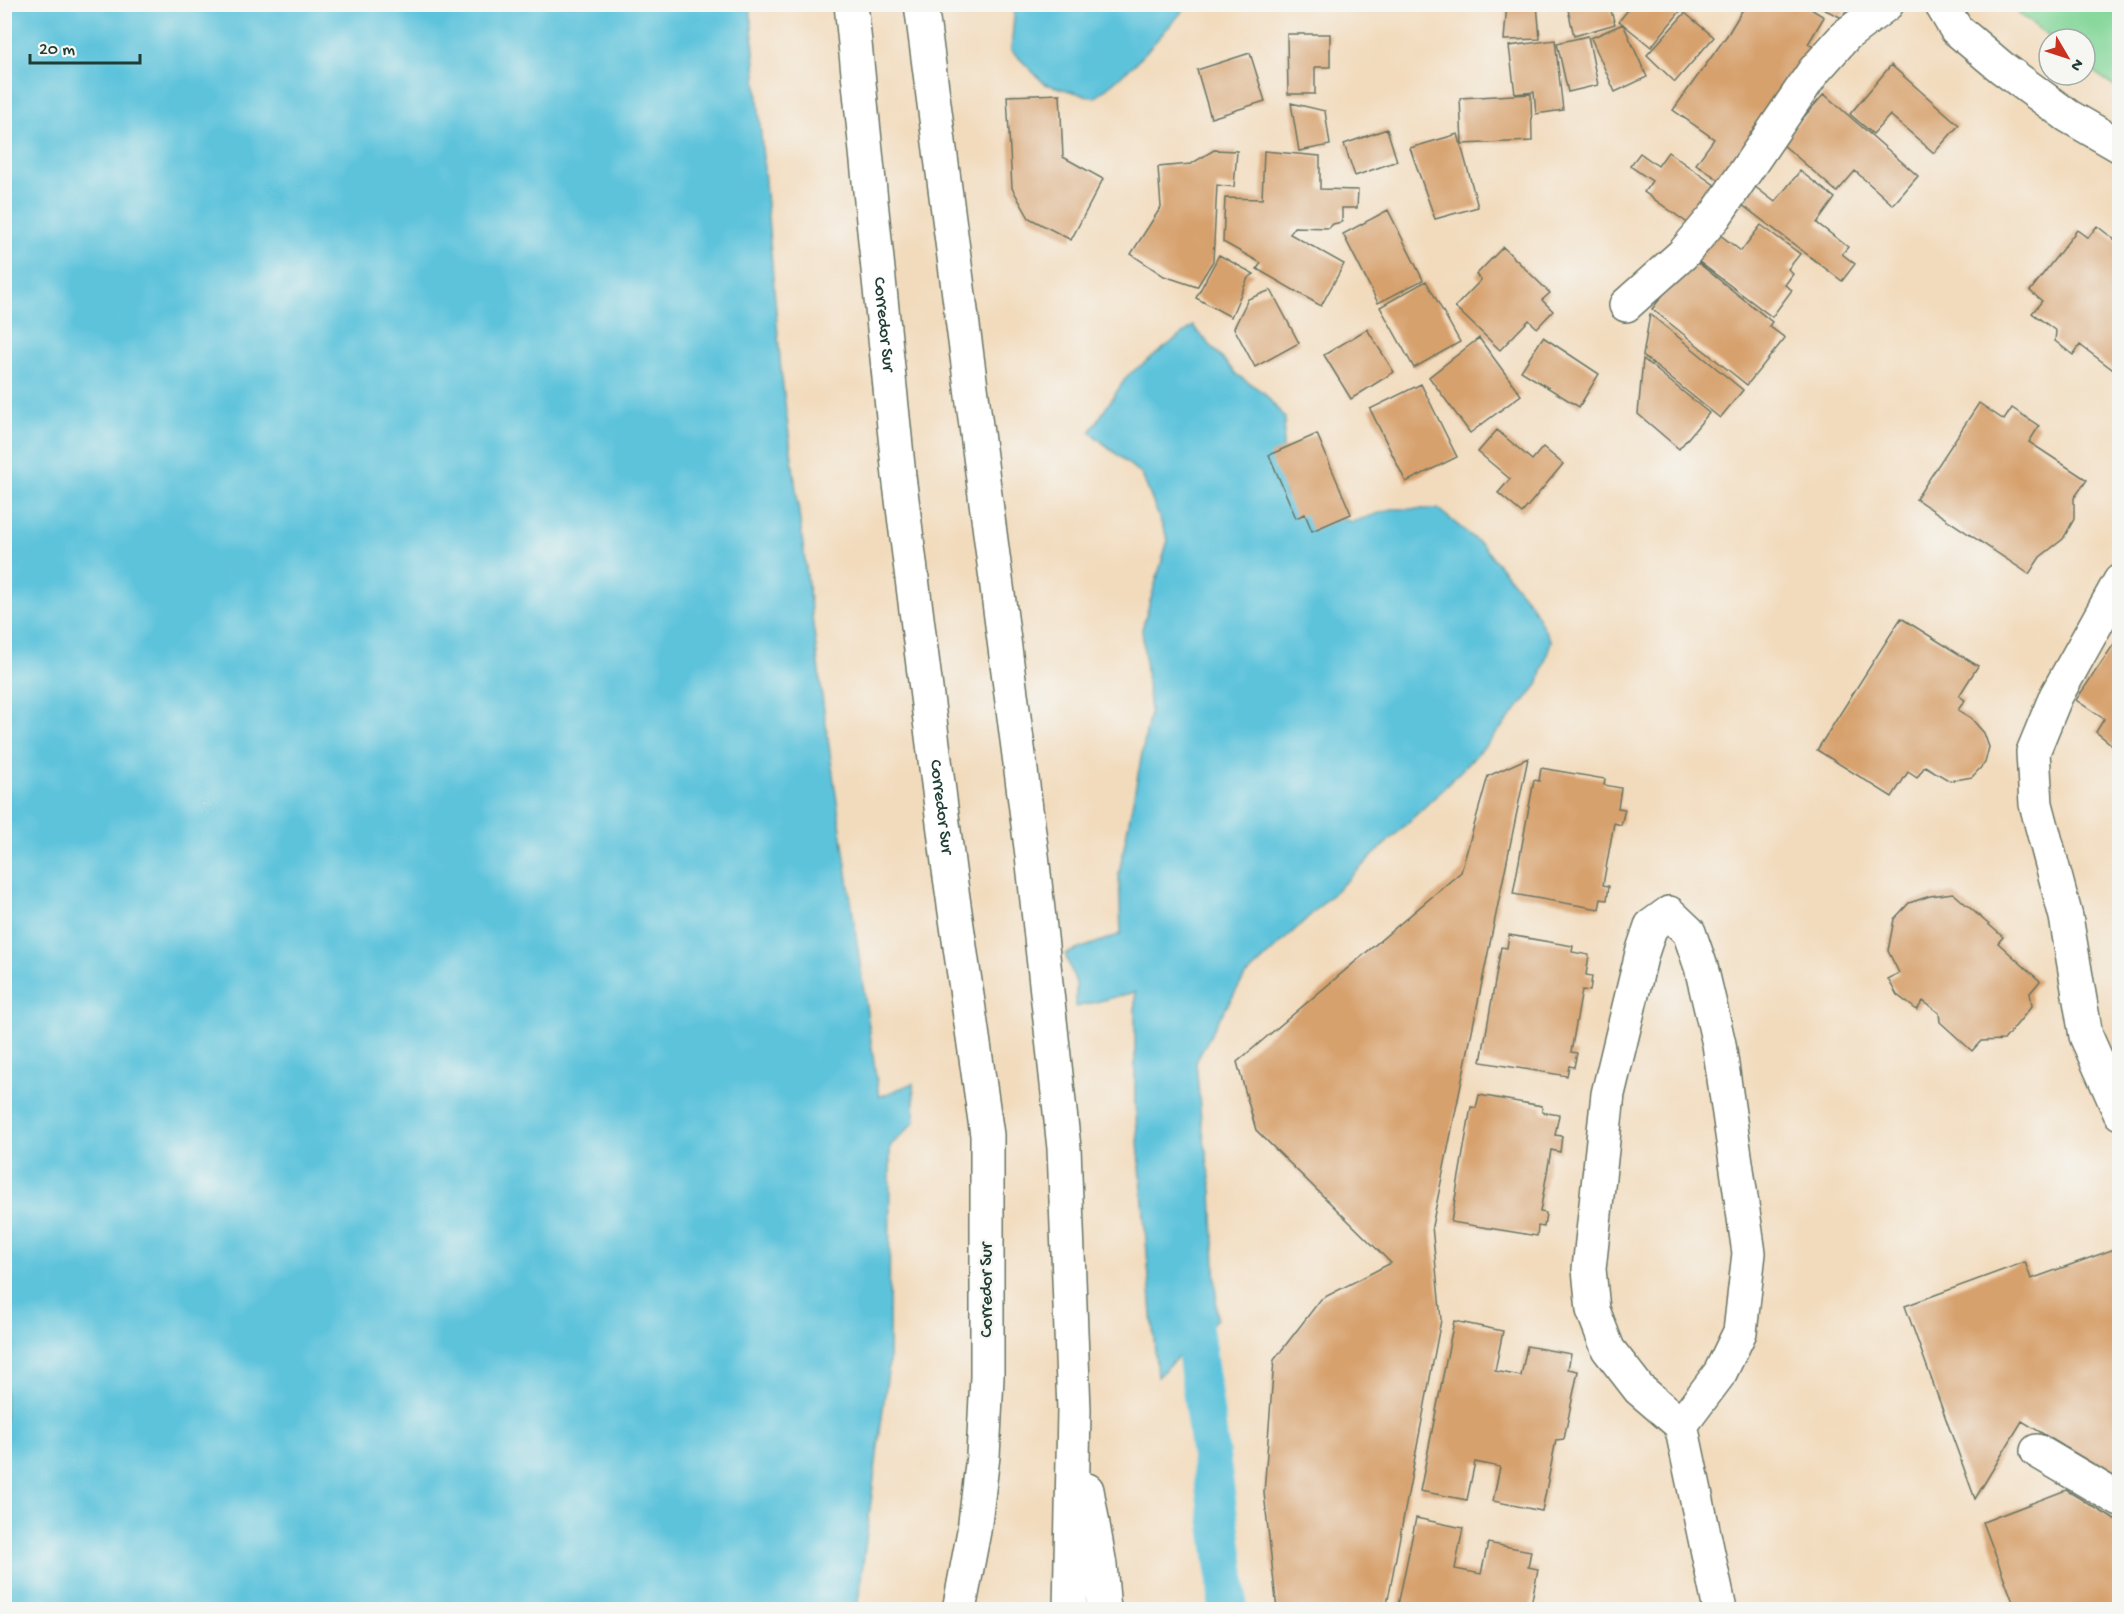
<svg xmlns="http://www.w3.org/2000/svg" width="2124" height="1614" font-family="'Gochi Hand',sans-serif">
	<rect width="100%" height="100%" fill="#f6f6f2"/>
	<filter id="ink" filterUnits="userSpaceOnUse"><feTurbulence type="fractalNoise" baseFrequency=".0167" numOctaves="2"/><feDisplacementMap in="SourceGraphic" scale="12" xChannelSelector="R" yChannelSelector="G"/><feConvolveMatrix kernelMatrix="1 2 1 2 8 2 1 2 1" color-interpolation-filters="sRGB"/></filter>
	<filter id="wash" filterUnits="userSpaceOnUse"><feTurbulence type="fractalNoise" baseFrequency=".008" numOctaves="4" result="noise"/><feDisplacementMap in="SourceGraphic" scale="24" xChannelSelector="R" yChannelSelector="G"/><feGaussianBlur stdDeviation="1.35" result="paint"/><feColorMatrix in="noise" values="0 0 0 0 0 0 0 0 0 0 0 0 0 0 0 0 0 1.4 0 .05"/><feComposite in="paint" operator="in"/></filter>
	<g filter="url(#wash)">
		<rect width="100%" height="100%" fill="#f2dbbd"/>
		<!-- green -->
		<path fill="#81d597" stroke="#508966" stroke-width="1.5" d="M 2009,5 L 2119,5 L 2119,90 L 2085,65 L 2085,39 L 2052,39 Z"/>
		<!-- water -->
		<path fill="#5dc3db" stroke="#3e8088" stroke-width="1.5" d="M 5,4 L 750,5 L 781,371 L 824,711 L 879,1097 L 913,1083 L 915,1122 L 890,1146 L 889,1363 L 857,1609 L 5,1609 Z
			M 1015,5 L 1015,4 L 1188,5 L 1137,62 L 1095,98 L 1045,84 L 1011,50 Z
			M 1193,326 L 1236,374 L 1264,393 L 1285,418 L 1282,459 L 1285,496 L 1352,522 L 1392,509 L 1438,509 L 1483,546 L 1530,603 L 1551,641 L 1538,685 L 1489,742 L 1439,793 L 1244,978 L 1219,1019 L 1196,1062 L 1201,1119 L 1212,1190 L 1217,1319 L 1157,1377 L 1135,1104 L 1135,992 L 1076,1007 L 1076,983 L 1065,954 L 1121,934 L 1119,873 L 1150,712 L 1142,629 L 1168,540 L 1142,475 L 1090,432 L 1127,376 Z"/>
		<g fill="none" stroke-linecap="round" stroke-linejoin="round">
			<!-- canal -->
			<path stroke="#5dc3db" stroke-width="39" d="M 1188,1287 L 1226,1573 L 1228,1610"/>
		</g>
		<g id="blocks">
			<!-- building -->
			<path fill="#d7a16d" d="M 1507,4 L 1537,4 L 1540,39 L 1504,40 Z
				M 1633,4 L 1677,4 L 1682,9 L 1651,47 L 1619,21 Z
				M 1746,4 L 1803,4 L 1824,17 L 1808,44 L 1814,47 L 1797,75 L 1722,182 L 1696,164 L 1714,139 L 1673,110 L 1728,34 Z
				M 1813,4 L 1849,4 L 1842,18 Z
				M 1567,5 L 1609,5 L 1615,24 L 1574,36 Z
				M 1685,13 L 1714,37 L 1675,82 L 1647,55 Z
				M 1623,24 L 1647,77 L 1615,92 L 1591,38 Z
				M 1287,34 L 1330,34 L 1330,67 L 1315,67 L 1315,94 L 1288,94 Z
				M 1588,36 L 1598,85 L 1568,92 L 1557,43 Z
				M 1555,40 L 1563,110 L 1536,114 L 1534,92 L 1515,94 L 1509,46 Z
				M 1250,53 L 1265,101 L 1211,118 L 1197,70 Z
				M 1891,65 L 1959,125 L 1934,153 L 1890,115 L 1873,134 L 1850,114 Z
				M 1060,94 L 1063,157 L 1103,179 L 1071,240 L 1029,218 L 1012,188 L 1007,96 Z
				M 1531,94 L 1532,141 L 1462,144 L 1460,98 Z
				M 1824,94 L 1918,176 L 1893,205 L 1855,171 L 1837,192 L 1781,143 Z
				M 1291,103 L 1325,111 L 1330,145 L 1299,151 Z
				M 1387,129 L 1397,161 L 1355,176 L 1344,144 Z
				M 1458,134 L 1478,207 L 1435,219 L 1410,148 Z
				M 1214,150 L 1237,151 L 1234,187 L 1217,185 L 1213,261 L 1197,287 L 1164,276 L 1131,254 L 1161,207 L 1158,167 L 1191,164 Z
				M 1264,151 L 1320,156 L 1320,189 L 1358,190 L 1357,208 L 1342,208 L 1342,222 L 1333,224 L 1329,228 L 1294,227 L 1290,234 L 1344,264 L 1321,306 L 1257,269 L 1261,263 L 1223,242 L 1225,198 L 1262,199 Z
				M 1668,152 L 1716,186 L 1689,224 L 1644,192 L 1652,181 L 1630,166 L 1640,153 L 1658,166 Z
				M 1800,171 L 1835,198 L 1817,223 L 1848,247 L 1842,254 L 1855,264 L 1842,281 L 1741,204 L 1754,186 L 1775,202 Z
				M 1388,210 L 1423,280 L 1378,303 L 1343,234 Z
				M 1761,225 L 1800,254 L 1788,269 L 1793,274 L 1785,285 L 1792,290 L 1772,317 L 1694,258 L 1715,231 L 1741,251 Z
				M 2097,226 L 2120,244 L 2120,375 L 2080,345 L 2073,355 L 2055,341 L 2056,331 L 2032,313 L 2042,301 L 2030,291 L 2077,230 L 2088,238 Z
				M 1503,247 L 1550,293 L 1542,300 L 1553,311 L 1537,328 L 1529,320 L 1500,350 L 1455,307 L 1481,280 L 1476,275 Z
				M 1219,255 L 1254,274 L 1248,278 L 1231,317 L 1196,298 Z
				M 1692,258 L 1772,322 L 1769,326 L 1785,338 L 1747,385 L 1652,309 Z
				M 1426,281 L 1460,342 L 1414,368 L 1380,307 Z
				M 1271,290 L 1299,343 L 1255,367 L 1234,328 L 1248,299 Z
				M 1650,314 L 1743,390 L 1720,418 L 1643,356 Z
				M 1367,329 L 1394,372 L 1351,399 L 1324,355 Z
				M 1543,337 L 1599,374 L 1579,407 L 1521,371 Z
				M 1479,338 L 1521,395 L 1470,433 L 1429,377 Z
				M 1643,359 L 1709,413 L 1679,449 L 1638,414 Z
				M 1421,384 L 1457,457 L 1406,482 L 1370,409 Z
				M 1979,403 L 2004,420 L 2012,408 L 2039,426 L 2029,442 L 2087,480 L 2074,498 L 2074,519 L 2063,539 L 2040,557 L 2029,574 L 1916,499 Z
				M 1497,430 L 1532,460 L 1543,447 L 1563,464 L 1522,513 L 1498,493 L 1510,479 L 1478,452 Z
				M 1317,434 L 1351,514 L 1312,531 L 1305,514 L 1296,518 L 1269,455 Z
				M 1901,618 L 1978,666 L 1959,696 L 1965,700 L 1958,710 L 1971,718 L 1984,733 L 1989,747 L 1985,763 L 1972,777 L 1950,781 L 1925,766 L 1917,778 L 1908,772 L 1892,797 L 1817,750 Z
				M 2120,635 L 2120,751 L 2096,732 L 2104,719 L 2076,700 Z
				M 1528,758 L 1432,1226 L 1441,1320 L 1386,1610 L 1277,1610 L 1264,1493 L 1274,1360 L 1321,1299 L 1391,1263 L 1256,1130 L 1237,1062 L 1461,872 L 1488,776 Z
				M 1541,768 L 1605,779 L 1604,785 L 1621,788 L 1618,808 L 1625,809 L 1621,825 L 1614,823 L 1603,885 L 1609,886 L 1607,900 L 1601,899 L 1599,909 L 1513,894 L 1534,780 L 1539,781 Z
				M 1953,893 L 2003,937 L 1998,943 L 2040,981 L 2030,993 L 2032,1006 L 2004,1040 L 1981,1041 L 1972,1051 L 1940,1022 L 1939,1013 L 1923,1001 L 1917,1010 L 1897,995 L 1888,979 L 1899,973 L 1888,951 L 1894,919 L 1909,903 L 1930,896 Z
				M 1509,935 L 1573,946 L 1572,952 L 1589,955 L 1586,975 L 1592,976 L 1590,991 L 1582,990 L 1571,1052 L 1577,1053 L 1574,1067 L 1569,1066 L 1567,1076 L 1481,1062 L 1501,947 L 1507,948 Z
				M 1479,1095 L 1542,1106 L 1542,1112 L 1559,1115 L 1555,1135 L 1562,1136 L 1560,1152 L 1551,1150 L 1540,1212 L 1546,1213 L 1544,1227 L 1538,1226 L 1537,1236 L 1451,1222 L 1471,1107 L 1476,1108 Z
				M 2120,1247 L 2120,1480 L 2022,1421 L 1975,1499 L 1905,1306 L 2025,1262 L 2031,1279 Z
				M 1454,1321 L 1503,1331 L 1495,1371 L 1521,1376 L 1527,1346 L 1571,1354 L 1568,1369 L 1578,1371 L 1564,1439 L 1556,1440 L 1542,1511 L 1493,1501 L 1500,1467 L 1475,1462 L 1467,1500 L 1420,1491 Z
				M 2066,1490 L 2120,1523 L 2120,1610 L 2016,1610 L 1983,1522 Z
				M 1416,1518 L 1463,1528 L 1455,1569 L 1481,1574 L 1488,1543 L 1531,1551 L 1528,1567 L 1538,1569 L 1530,1610 L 1397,1610 Z"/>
		</g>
	</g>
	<g filter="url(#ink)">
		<use href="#blocks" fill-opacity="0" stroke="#697464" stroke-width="1.5"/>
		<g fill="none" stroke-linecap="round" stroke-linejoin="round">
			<defs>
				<path id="minor" d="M 1941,4 L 1956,29 L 2001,67 L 2068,116 L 2120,146
					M 1626,305 L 1683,254 L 1715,216 L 1814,71 L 1846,35 L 1887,4
					M 2120,581 L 2056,696 L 2033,752 L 2036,804 L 2066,917 L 2086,1036 L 2120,1113
					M 1681,1425 L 1720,1373 L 1740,1332 L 1749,1253 L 1719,1044 L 1710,1005 L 1701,967 L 1689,932 L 1669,913 L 1651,926 L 1642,953 L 1608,1094 L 1589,1269 L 1593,1310 L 1608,1349 L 1639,1389 L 1681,1425 L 1720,1610
					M 2037,1451 L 2120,1500"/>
				<g id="highway">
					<path id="s1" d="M 851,4 L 899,476 L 949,870 L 987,1135 L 987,1377 L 983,1456 L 974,1531 L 959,1610"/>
					<path d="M 921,4 L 1032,855 L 1064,1148 L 1074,1410 L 1070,1610"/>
					<path d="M 1087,1490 L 1100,1565 L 1104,1610"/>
				</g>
			</defs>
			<!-- minor casing -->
			<use href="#minor" stroke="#697464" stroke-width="36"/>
			<!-- highway casing -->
			<use href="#highway" stroke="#697464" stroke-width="36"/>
			<!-- minor -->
			<use href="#minor" stroke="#fff" stroke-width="33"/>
			<!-- highway -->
			<use href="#highway" stroke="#fff" stroke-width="33"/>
		</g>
	</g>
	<g text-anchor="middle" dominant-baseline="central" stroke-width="5" stroke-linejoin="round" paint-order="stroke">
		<!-- street labels -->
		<g font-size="18" fill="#1f3d34" stroke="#f6f6f2">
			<text stroke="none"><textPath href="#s1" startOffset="322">Corredor Sur</textPath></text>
			<text stroke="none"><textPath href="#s1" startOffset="808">Corredor Sur</textPath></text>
			<text transform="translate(987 1290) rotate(-90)">Corredor Sur</text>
		</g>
	</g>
	<!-- margin -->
	<rect width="2124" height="1614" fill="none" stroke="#f6f6f2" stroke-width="24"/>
	<!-- north arrow -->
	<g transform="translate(2067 57) rotate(129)"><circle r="28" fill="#f6f6f2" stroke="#a0aca6" stroke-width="1.5"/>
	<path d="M0-4.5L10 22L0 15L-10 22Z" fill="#c8321e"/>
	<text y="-9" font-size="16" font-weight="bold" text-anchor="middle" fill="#1f3d34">N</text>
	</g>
	<!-- scale -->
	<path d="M30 54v9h110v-9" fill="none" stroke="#1f3d34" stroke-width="3"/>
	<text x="39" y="54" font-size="18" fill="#1f3d34" stroke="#f6f6f2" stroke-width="4.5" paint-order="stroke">20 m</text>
</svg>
